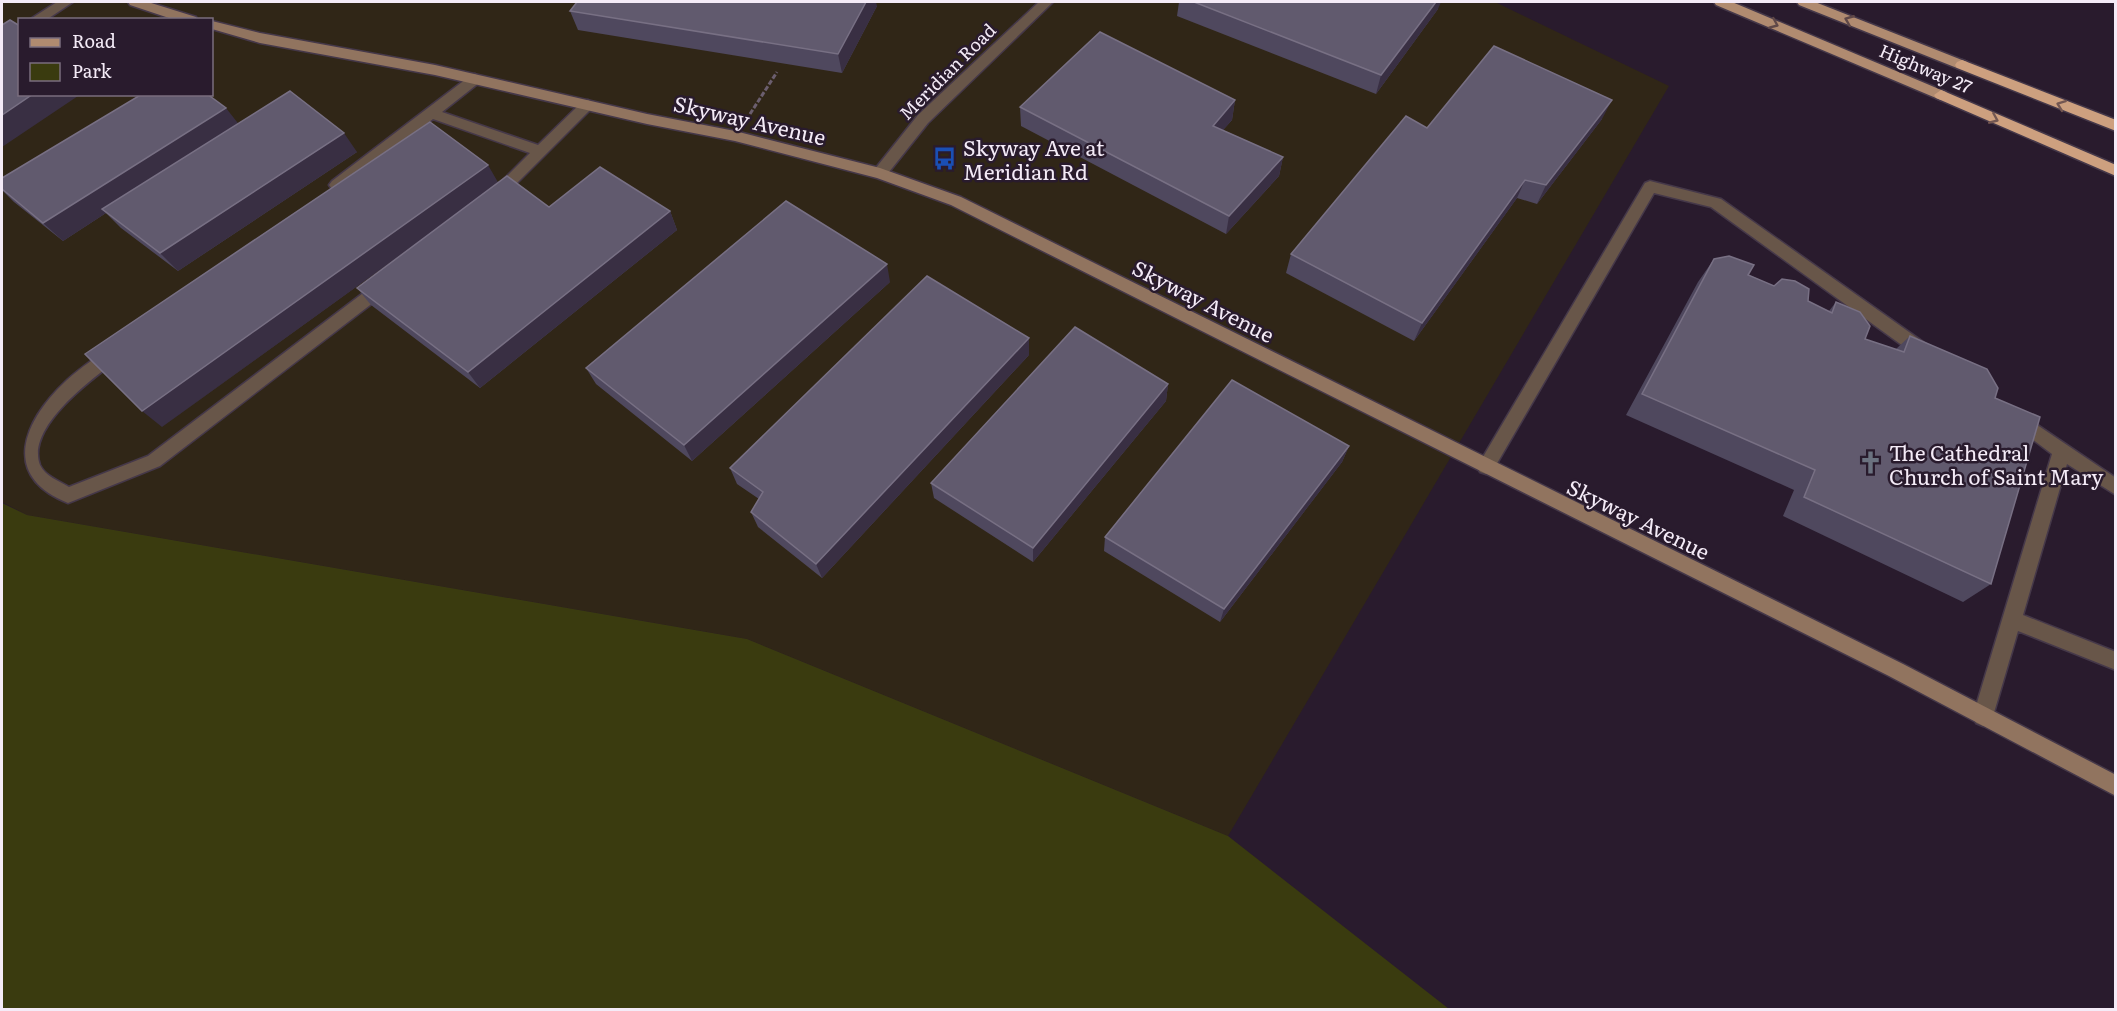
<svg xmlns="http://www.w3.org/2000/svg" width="2117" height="1011" font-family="Literata,serif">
	<rect width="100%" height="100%" fill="#291b2d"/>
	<!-- industrial -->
	<path fill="#302617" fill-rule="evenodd" d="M 2,2 L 1495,2 L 1669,86 L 1228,836 L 747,639 L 27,515 L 2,502 ZM 20,20 L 212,20 L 212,94 L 20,94 Z"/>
	<!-- green -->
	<path fill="#3a3b0f" d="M 2,503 L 27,515 L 747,639 L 1228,836 L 1449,1009 L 2,1009 Z"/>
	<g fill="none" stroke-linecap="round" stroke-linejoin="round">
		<defs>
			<path id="lane" d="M 57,2 L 73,2 L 46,20 L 29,20 Z
				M 475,74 L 482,79 L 480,82 L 442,112 L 538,145 L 583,101 L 588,100 L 595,105 L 500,200 L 490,200 L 487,196 L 530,153 L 433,119 L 342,189 L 332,189 L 329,185 L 332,181 L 470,76 Z
				M 1650,181 L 1721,199 L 1933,349 L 1935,354 L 1933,359 L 1927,361 L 1921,359 L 1711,207 L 1654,193 L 1492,472 L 1486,474 L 1480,472 L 1477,467 L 1480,462 L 1645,183 Z
				M 385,279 L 391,281 L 393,285 L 391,289 L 160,466 L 68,503 C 0,476 23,421 67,380 C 80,368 97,357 111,346 L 117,344 L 123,346 L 125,351 L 123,356 C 97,375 25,426 40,465 C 45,476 59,481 69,487 L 148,456 L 379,281 Z
				M 2018,412 L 2116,478 L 2116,495 L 2067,464 L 2023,615 L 2116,652 L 2116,670 L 2018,631 L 1993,716 L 1990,723 L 1983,726 L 1976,723 L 1973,716 L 2052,454 L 2012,424 L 2009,419 L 2012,414 Z"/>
			<path id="street" d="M 1039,2 L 1053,2 L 928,123 L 885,177 L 875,177 L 873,173 L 875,169 L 918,115 Z"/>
			<path id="secondary" d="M 128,2 L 148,2 L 196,17 L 197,20 L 175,20 L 130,5 Z
				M 212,21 L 260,33 L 435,65 L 647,114 L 735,131 L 880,168 L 961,197 L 1903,664 L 2116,775 L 2116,796 L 1889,676 L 951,205 L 877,178 L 735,141 L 647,124 L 435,75 L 260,43 L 212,29 Z"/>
			<path id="primary" d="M 1714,2 L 1732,2 L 1946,92 L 1948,95 L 1941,100 L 1936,98 L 1716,5 Z
				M 1797,2 L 1815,2 L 1967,62 L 1969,65 L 1967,68 L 1957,68 L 1799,5 Z"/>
			<path id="highway" d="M 1962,60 L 2116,120 L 2116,131 L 1957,68 L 1955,65 L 1957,62 Z
				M 1941,90 L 2116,165 L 2116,176 L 1936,98 L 1934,95 Z"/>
		</defs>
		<!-- lane casing -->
		<use href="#lane" stroke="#453849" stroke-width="3"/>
		<!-- street casing -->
		<use href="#street" stroke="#453849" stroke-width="3"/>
		<!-- secondary casing -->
		<use href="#secondary" stroke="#453849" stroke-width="3"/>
		<!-- primary casing -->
		<use href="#primary" stroke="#453849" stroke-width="3"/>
		<!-- highway casing -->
		<use href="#highway" stroke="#453849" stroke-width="3"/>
		<!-- path -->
		<path stroke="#6b5e6e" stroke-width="3" stroke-dasharray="5 2" stroke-linecap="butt" d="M 750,114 L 777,72"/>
		<!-- lane -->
		<use href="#lane" fill="#685649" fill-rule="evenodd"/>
		<!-- street -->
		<use href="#street" fill="#685649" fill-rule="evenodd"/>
		<!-- secondary -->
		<use href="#secondary" fill="#91745f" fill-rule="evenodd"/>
		<!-- primary -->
		<use href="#primary" fill="#b08b70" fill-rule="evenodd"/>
		<!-- highway -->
		<use href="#highway" fill="#cda07f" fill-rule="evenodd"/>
	</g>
	<!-- wall -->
	<path fill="#4f485e" d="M 1179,2 L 1436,2 L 1438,9 L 1376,94 L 1177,16 Z
		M 877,6 L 842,73 L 578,30 L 570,11 Z
		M 1235,100 L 1232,120 L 1223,130 L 1283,157 L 1279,176 L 1226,234 L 1021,126 L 1020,107 Z
		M 1602,119 L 1537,204 L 1517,198 L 1414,341 L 1286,273 L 1291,254 L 1427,128 Z
		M 238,124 L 357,152 L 178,271 L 121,228 L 106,213 L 63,241 L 14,202 L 2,190 L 2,178 Z
		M 498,183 L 549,207 L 670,211 L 677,230 L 480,388 L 371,305 L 357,288 L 436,229 L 162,427 Z
		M 1714,259 L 1829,311 L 1836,302 L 1865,339 L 1896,349 L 1910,336 L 1995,398 L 1991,584 L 1963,602 L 1783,516 L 1794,490 L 1626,415 L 1698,282 Z
		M 890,282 L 692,461 L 596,384 L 586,368 Z
		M 1029,355 L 822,578 L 758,527 L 751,512 L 759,499 L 737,484 L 730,468 Z
		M 1168,384 L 1166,401 L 1033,562 L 934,498 L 931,483 Z
		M 1349,446 L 1342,462 L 1220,622 L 1104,551 L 1105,537 Z"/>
	<!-- shaded-wall -->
	<path fill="#392f43" d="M 866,2 L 876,2 L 877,6 L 842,73 L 838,54 Z
		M 1436,2 L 1441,2 L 1438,9 L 1376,94 L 1381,75 Z
		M 33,94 L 81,94 L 2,147 L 2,115 Z
		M 1235,100 L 1232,120 L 1210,145 L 1213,126 Z
		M 1612,100 L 1602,119 L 1537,204 L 1546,185 Z
		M 226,108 L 241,127 L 102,209 L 106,213 L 63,241 L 43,223 Z
		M 344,133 L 357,152 L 178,271 L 160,253 Z
		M 1283,157 L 1279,176 L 1226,234 L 1229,216 Z
		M 488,165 L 499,184 L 162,427 L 142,411 Z
		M 1525,180 L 1517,198 L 1414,341 L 1422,323 Z
		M 670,211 L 677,230 L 480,388 L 468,372 Z
		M 887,264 L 890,282 L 692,461 L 684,445 Z
		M 1029,338 L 1029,355 L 822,578 L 816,564 Z
		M 1168,384 L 1166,401 L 1033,562 L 1033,548 Z
		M 1349,446 L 1342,462 L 1220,622 L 1224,609 Z"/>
	<!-- building -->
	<path fill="#615a6e" stroke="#787084" stroke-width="1.5" d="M 577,2 L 866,2 L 838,54 L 570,11 Z
		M 1194,2 L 1436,2 L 1381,75 Z
		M 10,20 L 20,26 L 20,94 L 33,94 L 2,115 L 2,25 Z
		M 1100,32 L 1235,100 L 1213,126 L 1283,157 L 1229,216 L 1020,107 Z
		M 1494,46 L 1612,100 L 1546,185 L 1525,180 L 1422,323 L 1291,254 L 1406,116 L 1427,128 Z
		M 290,91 L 344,133 L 160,253 L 102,209 Z
		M 142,94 L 207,94 L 226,108 L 43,223 L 2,189 L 2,178 Z
		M 430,122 L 488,165 L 142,411 L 85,354 Z
		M 600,167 L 670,211 L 468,372 L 357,288 L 507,176 L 549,207 Z
		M 786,201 L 887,264 L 684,445 L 586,368 Z
		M 1729,256 L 1754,265 L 1748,275 L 1774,286 L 1782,279 L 1795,281 L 1809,289 L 1808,301 L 1832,313 L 1836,302 L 1860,312 L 1870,326 L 1865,339 L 1904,352 L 1910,336 L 1987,369 L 1998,388 L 1995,398 L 2040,417 L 1991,584 L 1804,497 L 1815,470 L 1642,394 L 1714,259 Z
		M 927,276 L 1029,338 L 816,564 L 751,512 L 763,492 L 730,468 Z
		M 1075,327 L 1168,384 L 1033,548 L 931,483 Z
		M 1232,380 L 1349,446 L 1224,609 L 1105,537 Z"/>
	<!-- one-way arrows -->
	<defs><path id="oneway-chevron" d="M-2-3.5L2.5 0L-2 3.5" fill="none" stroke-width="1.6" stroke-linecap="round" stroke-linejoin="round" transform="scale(1.5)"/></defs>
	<g stroke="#5f4848">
		<use href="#oneway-chevron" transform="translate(1849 20) rotate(-158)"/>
		<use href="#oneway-chevron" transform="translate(1774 24) rotate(23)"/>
	</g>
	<g stroke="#735752">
		<use href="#oneway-chevron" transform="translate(2061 105) rotate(-159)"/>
		<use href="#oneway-chevron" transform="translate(1994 119) rotate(23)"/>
	</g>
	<!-- icons -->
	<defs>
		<symbol id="bus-bare" viewBox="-9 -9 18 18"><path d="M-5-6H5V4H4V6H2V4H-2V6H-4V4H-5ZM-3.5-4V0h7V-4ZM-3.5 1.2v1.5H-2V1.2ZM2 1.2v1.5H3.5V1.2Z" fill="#1a4fb4" stroke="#291b2d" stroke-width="2.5" paint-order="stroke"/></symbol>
		<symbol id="church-bare" viewBox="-9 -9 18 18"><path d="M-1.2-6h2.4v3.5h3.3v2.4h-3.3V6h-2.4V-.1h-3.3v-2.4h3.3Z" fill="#6b7280" stroke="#291b2d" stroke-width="2.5" paint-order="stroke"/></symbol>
	</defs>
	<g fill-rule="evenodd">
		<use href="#bus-bare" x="928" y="142" width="33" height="33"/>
		<use href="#church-bare" x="1854" y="446" width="33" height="33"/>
	</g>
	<g text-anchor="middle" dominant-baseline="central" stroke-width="5" stroke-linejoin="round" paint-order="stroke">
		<!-- far-street labels -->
		<g font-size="18" fill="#f4ebf7" stroke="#291b2d">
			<text transform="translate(1926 68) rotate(23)">Highway 27</text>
			<text transform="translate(947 71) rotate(-45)">Meridian Road</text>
		</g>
		<!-- street labels -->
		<g font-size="21" fill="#f4ebf7" stroke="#291b2d">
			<text transform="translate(750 119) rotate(13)">Skyway Avenue</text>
			<text transform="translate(1204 300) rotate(27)">Skyway Avenue</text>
			<text transform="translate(1639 518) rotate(26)">Skyway Avenue</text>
		</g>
		<!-- poi labels -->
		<g font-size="21" fill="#f4ebf7" stroke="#291b2d" text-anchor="start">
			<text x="963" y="146">Skyway Ave at<tspan x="963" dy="24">Meridian Rd</tspan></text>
			<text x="1889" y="451">The Cathedral<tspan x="1889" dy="24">Church of Saint Mary</tspan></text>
		</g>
	</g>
	<!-- border -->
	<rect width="2117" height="1011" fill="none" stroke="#f4ebf7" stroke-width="6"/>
	<!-- legend -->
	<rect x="18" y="18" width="195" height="78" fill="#291b2d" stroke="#7a6e7e" stroke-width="1.5"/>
	<rect x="30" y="38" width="30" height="9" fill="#b08b70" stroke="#7a6e7e" stroke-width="1.5"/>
	<text x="72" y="48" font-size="18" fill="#f4ebf7">Road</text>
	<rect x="30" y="63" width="30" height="18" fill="#3a3b0f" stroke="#7a6e7e" stroke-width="1.5"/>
	<text x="72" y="78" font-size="18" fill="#f4ebf7">Park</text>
</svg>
